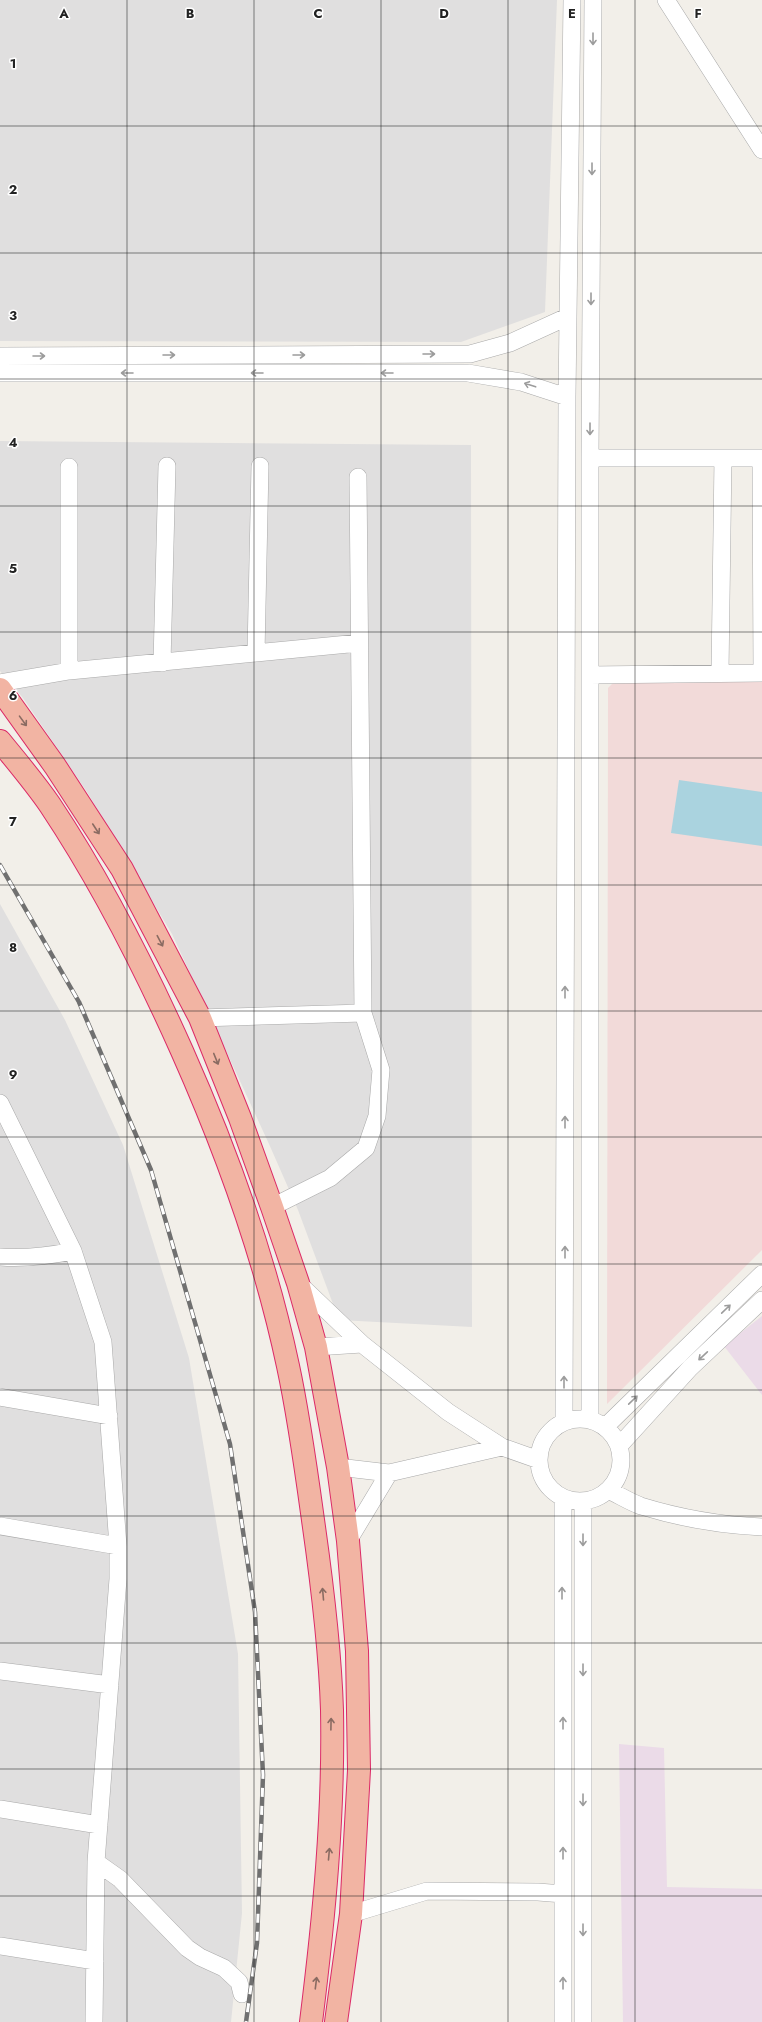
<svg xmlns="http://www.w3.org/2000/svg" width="762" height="2022" font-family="Jost,sans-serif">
	<rect width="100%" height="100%" fill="#f2efe9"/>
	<!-- residential -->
	<path fill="#e0dfdf" d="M 0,0 L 557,0 L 545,312 L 461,342 L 0,341 Z
		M 0,441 L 471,445 L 472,1327 L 339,1320 L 298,1210 L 269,1144 L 172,934 L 87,792 L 23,698 L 0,671 Z
		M 0,904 L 65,1020 L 123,1145 L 189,1358 L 238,1654 L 242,1913 L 231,2022 L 0,2022 Z"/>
	<!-- commercial -->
	<path fill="#f2dad9" d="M 762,679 L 762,1250 L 607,1404 L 608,688 L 616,680 Z"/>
	<!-- industrial -->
	<path fill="#ebdbe8" d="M 762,1316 L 762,1395 L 724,1346 Z
		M 619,1744 L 664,1748 L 667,1887 L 762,1889 L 762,2022 L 623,2022 Z"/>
	<!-- water -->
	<path fill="#aad3df" d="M 679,780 L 762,792 L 762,846 L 671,833 Z"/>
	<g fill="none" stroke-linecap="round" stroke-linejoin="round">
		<defs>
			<path id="minor" d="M 666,0 L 762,150
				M 0,356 L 470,354 L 510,343 L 567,317
				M 0,373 L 468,373 L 521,382 L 567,397
				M 590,458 L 762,458
				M 761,458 L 762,673
				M 69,467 L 69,671
				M 256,653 L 260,466
				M 162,663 L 167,466
				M 720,673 L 723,458
				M 590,675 L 762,673
				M 0,683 L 69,671 L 359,643
				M 200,1018 L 363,1013
				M 0,1103 L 73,1251 L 103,1342 L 118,1546 L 118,1579 L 96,1862 L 94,2022
				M 272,1207 L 330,1178 L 366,1148 L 377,1116 L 381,1070 L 363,1013 L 358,477
				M 0,1257 C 26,1259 48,1256 73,1251
				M 298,1283 L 362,1344 L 448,1412 L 502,1447 L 539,1460
				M 316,1347 L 362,1344
				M 0,1397 L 109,1416
				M539 1460a41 41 0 1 1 82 0a41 41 0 1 1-82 0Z
				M 590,1420 L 590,458 L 593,0
				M 564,1421 L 567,397 L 572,0
				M 605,1427 L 762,1274
				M 619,1446 L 690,1368 L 762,1300
				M 338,1467 L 389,1473 L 502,1447
				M 608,1490 C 619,1495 630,1502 641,1506 C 680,1518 721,1525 762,1527
				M 563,1498 L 563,2022
				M 583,1501 L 583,2022
				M 0,1526 L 118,1546
				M 348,1541 L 389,1473
				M 0,1671 L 110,1685
				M 0,1809 L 99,1825
				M 96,1862 L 120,1879 L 187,1948 L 200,1957 L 224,1968 L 239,1982 L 242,1994
				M 351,1914 L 427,1891 L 538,1892 L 563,1894
				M 0,1946 L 95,1961"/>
			<path id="trunk" d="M 0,689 L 55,766 L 122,869 L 200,1018 L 240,1118 L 272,1207 L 298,1283 L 316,1347 L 338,1467 L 348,1541 L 357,1651 L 359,1770 L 351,1914 L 336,2022
				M 0,741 C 17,762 35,783 50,805 C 102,883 144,966 182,1051 C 227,1152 265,1257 288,1366 C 299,1417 306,1469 313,1520 C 322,1583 330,1647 332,1710 C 334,1815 324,1918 311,2022"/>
		</defs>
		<!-- minor casing -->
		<use href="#minor" stroke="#a9a9a9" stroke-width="18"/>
		<!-- trunk casing -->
		<use href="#trunk" stroke="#dc2a67" stroke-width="24"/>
		<!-- minor -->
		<use href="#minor" stroke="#fff" stroke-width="17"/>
		<!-- trunk -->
		<use href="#trunk" stroke="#f2b4a3" stroke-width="22"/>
		<defs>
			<path id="rail" d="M 0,865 L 79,1002 L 151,1170 L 230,1444 L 255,1612 L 263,1775 L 257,1943 L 246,2022"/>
		</defs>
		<!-- rail casing -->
		<use href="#rail" stroke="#707070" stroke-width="4.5"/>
		<!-- rail -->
		<use href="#rail" stroke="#fff" stroke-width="3" stroke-dasharray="9" stroke-linecap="butt"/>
	</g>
	<!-- one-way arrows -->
	<defs><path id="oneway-shaft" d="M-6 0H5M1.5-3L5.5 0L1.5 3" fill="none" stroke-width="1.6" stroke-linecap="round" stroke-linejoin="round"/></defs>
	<g stroke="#9c9c9c">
		<use href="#oneway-shaft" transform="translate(593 39) rotate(90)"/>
		<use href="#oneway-shaft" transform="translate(592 169) rotate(90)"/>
		<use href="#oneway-shaft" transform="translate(591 299) rotate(90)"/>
		<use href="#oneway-shaft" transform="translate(429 354)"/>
		<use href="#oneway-shaft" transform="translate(169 355)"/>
		<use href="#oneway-shaft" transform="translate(299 355)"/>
		<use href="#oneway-shaft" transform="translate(39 356)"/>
		<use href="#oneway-shaft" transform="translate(127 373) rotate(180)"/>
		<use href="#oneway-shaft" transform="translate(257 373) rotate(180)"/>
		<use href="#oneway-shaft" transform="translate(387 373) rotate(180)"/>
		<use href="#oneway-shaft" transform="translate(530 385) rotate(-162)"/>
		<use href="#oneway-shaft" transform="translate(590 429) rotate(90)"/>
		<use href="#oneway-shaft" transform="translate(565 992) rotate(-90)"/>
		<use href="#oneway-shaft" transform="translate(565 1122) rotate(-90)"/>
		<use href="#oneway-shaft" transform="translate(565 1252) rotate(-90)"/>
		<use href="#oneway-shaft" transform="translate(726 1309) rotate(-44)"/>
		<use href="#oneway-shaft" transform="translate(703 1356) rotate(137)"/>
		<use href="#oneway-shaft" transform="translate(564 1382) rotate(-90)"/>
		<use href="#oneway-shaft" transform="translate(633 1400) rotate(-44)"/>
		<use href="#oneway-shaft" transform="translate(583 1540) rotate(90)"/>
		<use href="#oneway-shaft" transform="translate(562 1593) rotate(-90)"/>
		<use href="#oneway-shaft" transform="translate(583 1670) rotate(90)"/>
		<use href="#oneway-shaft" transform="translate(563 1723) rotate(-90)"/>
		<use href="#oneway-shaft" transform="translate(583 1800) rotate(90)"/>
		<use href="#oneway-shaft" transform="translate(563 1853) rotate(-90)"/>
		<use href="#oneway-shaft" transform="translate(583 1930) rotate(90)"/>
		<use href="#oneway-shaft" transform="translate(563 1983) rotate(-90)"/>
	</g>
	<g stroke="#8a6b62">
		<use href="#oneway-shaft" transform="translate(23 721) rotate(54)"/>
		<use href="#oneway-shaft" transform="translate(96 829) rotate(57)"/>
		<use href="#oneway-shaft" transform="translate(160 941) rotate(62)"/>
		<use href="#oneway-shaft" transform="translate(216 1059) rotate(68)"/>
		<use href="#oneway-shaft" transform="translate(323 1594) rotate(-95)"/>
		<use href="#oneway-shaft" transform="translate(331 1724) rotate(-89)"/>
		<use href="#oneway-shaft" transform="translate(329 1854) rotate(-85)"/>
		<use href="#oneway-shaft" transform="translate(316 1983) rotate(-83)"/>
	</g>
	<!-- grid -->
	<path fill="none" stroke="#222" stroke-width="1" stroke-opacity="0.55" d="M 127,0 L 127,2022M 254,0 L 254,2022M 381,0 L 381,2022M 508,0 L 508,2022M 635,0 L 635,2022M 0,126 L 762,126M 0,253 L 762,253M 0,379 L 762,379M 0,506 L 762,506M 0,632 L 762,632M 0,758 L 762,758M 0,885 L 762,885M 0,1011 L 762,1011M 0,1137 L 762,1137M 0,1264 L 762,1264M 0,1390 L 762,1390M 0,1516 L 762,1516M 0,1643 L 762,1643M 0,1769 L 762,1769M 0,1896 L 762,1896"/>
	<g font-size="13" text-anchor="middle" font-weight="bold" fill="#222" stroke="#fff" stroke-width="3" stroke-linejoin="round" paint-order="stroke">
		<text x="64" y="18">A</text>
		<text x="190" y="18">B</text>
		<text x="318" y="18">C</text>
		<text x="444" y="18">D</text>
		<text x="572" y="18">E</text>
		<text x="698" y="18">F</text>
		<text x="13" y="68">1</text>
		<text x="13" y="194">2</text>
		<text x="13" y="320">3</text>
		<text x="13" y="447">4</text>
		<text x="13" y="573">5</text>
		<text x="13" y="700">6</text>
		<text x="13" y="826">7</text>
		<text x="13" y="952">8</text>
		<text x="13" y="1079">9</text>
	</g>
</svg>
